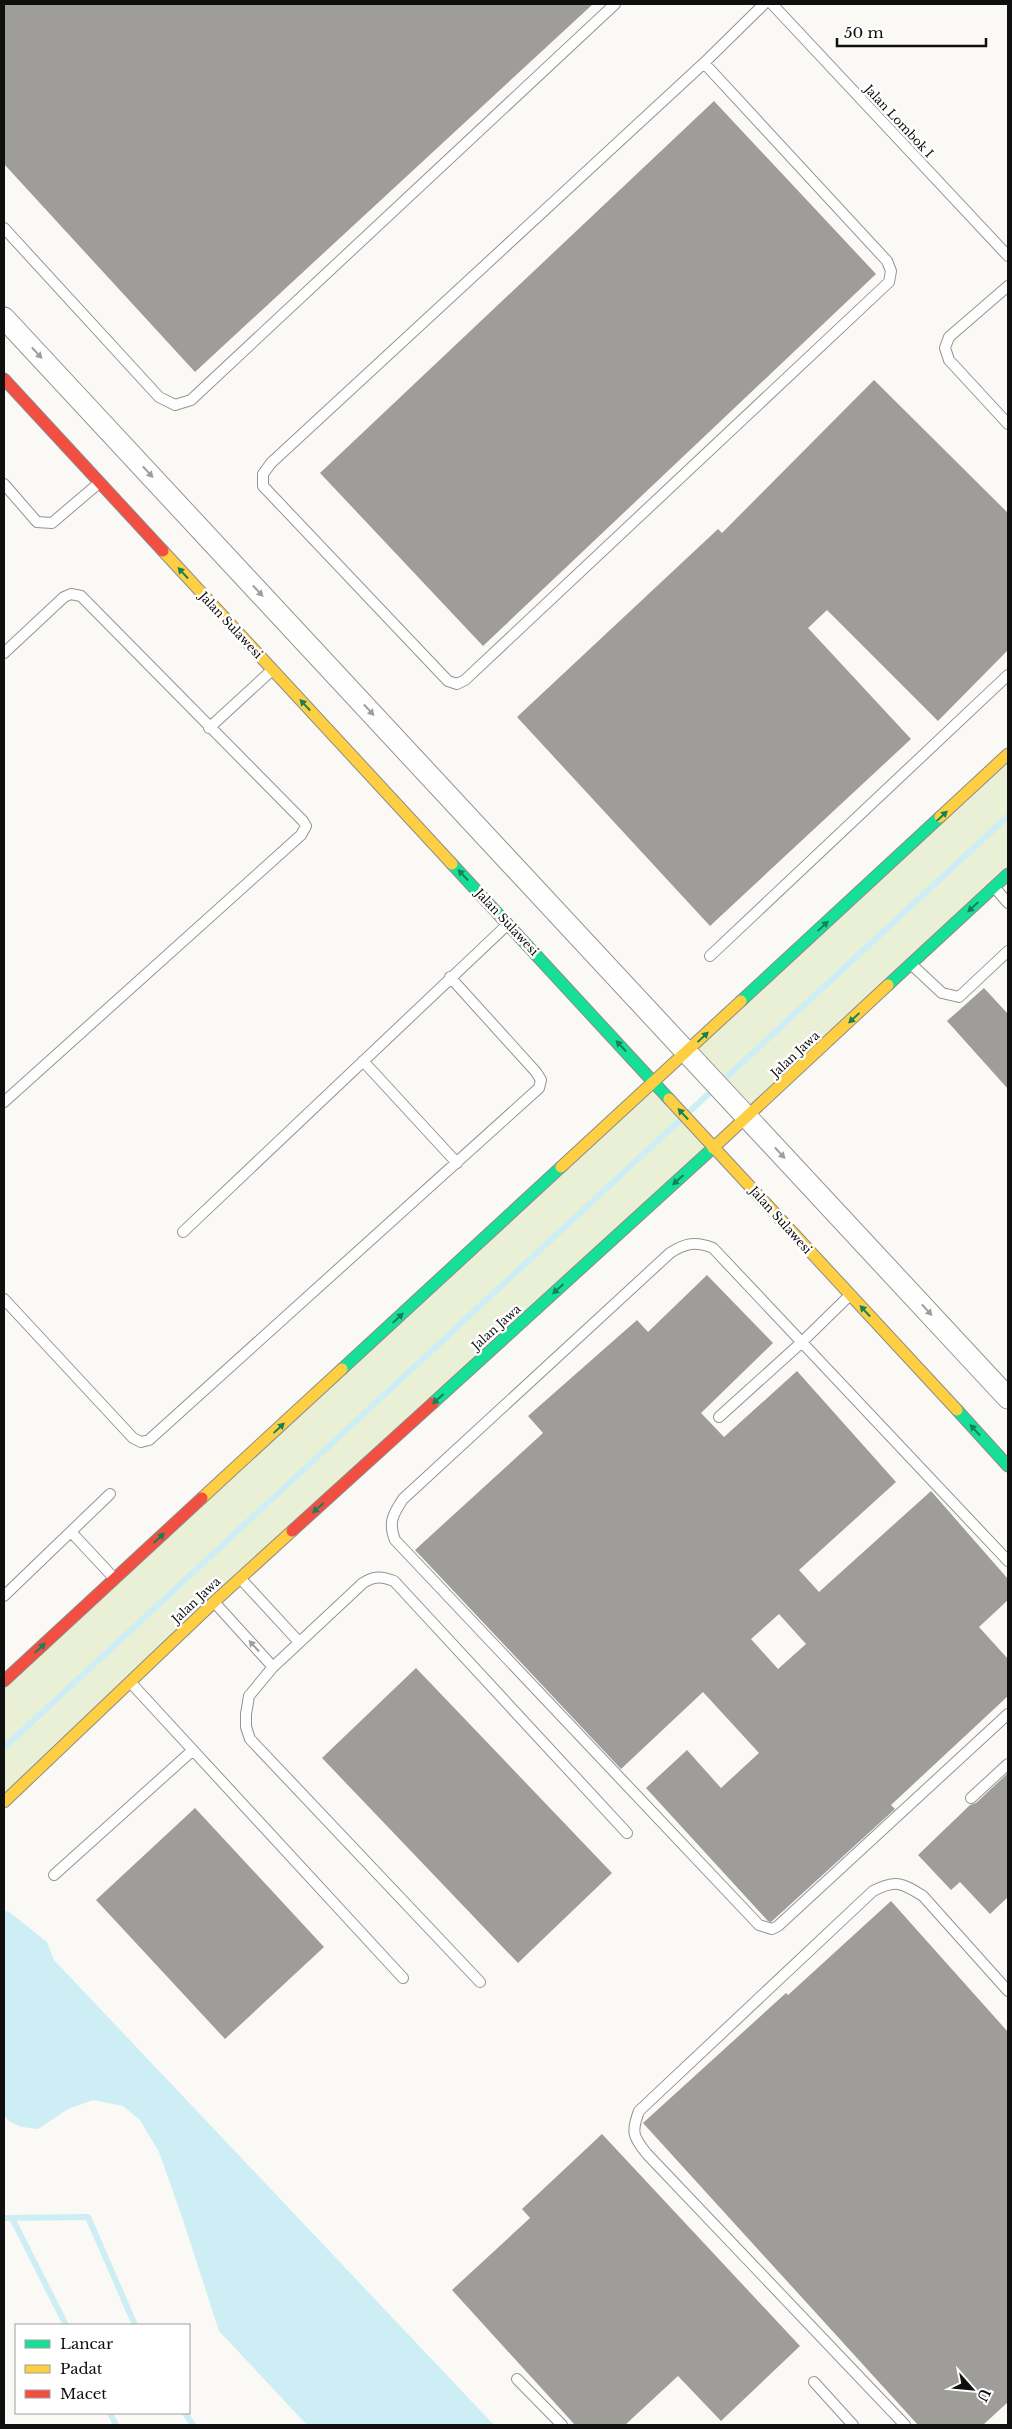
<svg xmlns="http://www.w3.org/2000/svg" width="1012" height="2429" font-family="'Libre Baskerville',serif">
	<rect width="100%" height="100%" fill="#fbf9f5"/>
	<!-- green -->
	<path fill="#eaf0d6" d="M 1008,754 L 1008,874 L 747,1117 L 687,1052 Z
		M 655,1082 L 714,1147 L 4,1803 L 4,1683 Z"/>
	<!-- water -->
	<path fill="#cdeef4" d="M 8,1911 L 47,1942 L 54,1960 L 494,2425 L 307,2425 L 219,2331 L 182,2217 L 159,2152 L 140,2120 L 123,2106 L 93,2100 L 68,2109 L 38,2129 L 21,2127 L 9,2121 L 4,2115 L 4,1912 Z"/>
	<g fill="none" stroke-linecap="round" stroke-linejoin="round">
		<!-- stream -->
		<path stroke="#cdeef4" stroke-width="6" d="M 690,1111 L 1008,816
			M 4,1748 L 681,1119
			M 4,2218 L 88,2217 L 135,2325
			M 12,2218 L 66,2325
			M 110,2413 L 116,2425
			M 185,2413 L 193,2425"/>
	</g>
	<!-- building -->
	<path fill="#9f9d9a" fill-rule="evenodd" d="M 4,4 L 593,4 L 195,372 L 4,164 Z
		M 714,101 L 876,274 L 483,646 L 320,473 Z
		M 874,380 L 1008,513 L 1008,650 L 938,721 L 827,610 L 808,628 L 911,739 L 710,926 L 517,717 L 718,529 L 722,533 Z
		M 984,988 L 1008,1014 L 1008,1089 L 947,1021 Z
		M 707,1275 L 773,1343 L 701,1413 L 724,1437 L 797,1371 L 896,1482 L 799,1570 L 819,1592 L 931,1491 L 1008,1579 L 1008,1600 L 979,1627 L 1008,1659 L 1008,1696 L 891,1805 L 895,1809 L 771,1922 L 768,1921 L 646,1788 L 687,1750 L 721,1788 L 759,1753 L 703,1692 L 621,1769 L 415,1550 L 543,1433 L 528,1416 L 637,1320 L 648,1332 ZM 779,1614 L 806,1644 L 778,1669 L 751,1639 Z
		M 416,1668 L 612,1873 L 518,1963 L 322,1758 Z
		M 1008,1773 L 1008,1897 L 990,1914 L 960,1882 L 951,1890 L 918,1855 L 970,1805 L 976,1803 Z
		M 195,1808 L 324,1947 L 225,2039 L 96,1900 Z
		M 891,1901 L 1008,2032 L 1008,2402 L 983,2425 L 918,2425 L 643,2123 L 786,1993 L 788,1995 Z
		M 602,2134 L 800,2346 L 721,2421 L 678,2376 L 625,2425 L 575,2425 L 452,2290 L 530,2218 L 522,2209 Z"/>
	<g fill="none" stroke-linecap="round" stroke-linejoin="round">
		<defs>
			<path id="lane" d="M 772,4 L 1008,256
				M 704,63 L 887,261 L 891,271 L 889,282 L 465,680 L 457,684 L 448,681 L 263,486 L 263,474 L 271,463 L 704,63 L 764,4
				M 4,228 L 159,397 L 175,405 L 191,400 L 615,4
				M 1008,286 L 949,337 L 945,348 L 949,360 L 1008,424
				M 4,484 L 37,522 L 52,523 L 99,483
				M 4,653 L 64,597 L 71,594 L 81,596 L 303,821 L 306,826 L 301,835 L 4,1102
				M 209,728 L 271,671
				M 995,888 L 1008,903
				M 710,956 L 1008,675
				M 912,965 L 942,993 L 959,997 L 1008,951
				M 363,1061 L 457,1163
				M 183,1232 L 507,925
				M 4,1299 L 133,1438 L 141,1442 L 149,1440 L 539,1088 L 541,1080 L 536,1072 L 450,977
				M 719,1417 L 802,1342 L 849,1296
				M 72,1533 L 114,1578
				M 1008,1561 L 713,1248 C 696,1241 685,1243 670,1253 L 403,1499 C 393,1514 388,1523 395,1540 L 759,1925 L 772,1929 L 778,1926 L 1008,1714
				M 241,1579 L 299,1642
				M 4,1596 L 110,1494
				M 215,1603 L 273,1667
				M 131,1683 L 403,1978
				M 971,1798 L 1008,1764
				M 54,1875 L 193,1750
				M 480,1982 L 250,1739 L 246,1727 L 246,1714 L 249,1696 L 273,1667 L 363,1583 C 374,1576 381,1576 394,1581 L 627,1833
				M 517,2379 L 562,2425
				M 814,2382 L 853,2425
				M 905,2425 L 647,2154 C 633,2137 631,2132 639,2111 L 873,1891 C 896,1879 902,1883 923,1896 L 1008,1991"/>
			<path id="street" d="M 4,318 L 1008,1398"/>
			<path id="fast" d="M 452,864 L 669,1099
				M 888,985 L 1008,874
				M 741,1001 L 940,817
				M 342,1369 L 561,1167
				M 433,1403 L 713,1148
				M 957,1410 L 1008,1466"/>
			<path id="slow" d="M 163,551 L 452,864
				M 940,817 L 1008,754
				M 669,1099 L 957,1410
				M 713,1148 L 888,985
				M 561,1167 L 741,1001
				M 202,1498 L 342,1369
				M 4,1802 L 214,1602 L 292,1531"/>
			<path id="jam" d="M 4,379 L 163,551
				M 292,1531 L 433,1403
				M 4,1681 L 202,1498"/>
		</defs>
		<!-- lane casing -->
		<use href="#lane" stroke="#959493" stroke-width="12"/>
		<!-- street casing -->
		<use href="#street" stroke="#959493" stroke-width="23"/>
		<!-- fast casing -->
		<use href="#fast" stroke="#8c8b89" stroke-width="13"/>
		<!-- slow casing -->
		<use href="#slow" stroke="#8c8b89" stroke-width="13"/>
		<!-- jam casing -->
		<use href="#jam" stroke="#8c8b89" stroke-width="13"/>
		<!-- lane -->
		<use href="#lane" stroke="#fefefe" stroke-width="10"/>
		<!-- street -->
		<use href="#street" stroke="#fefefe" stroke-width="21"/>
		<!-- fast -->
		<use href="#fast" stroke="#16e098" stroke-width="11"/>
		<!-- slow -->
		<use href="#slow" stroke="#ffcf43" stroke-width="11"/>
		<!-- jam -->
		<use href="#jam" stroke="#f24e42" stroke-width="11"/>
	</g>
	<!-- one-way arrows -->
	<defs><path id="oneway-solid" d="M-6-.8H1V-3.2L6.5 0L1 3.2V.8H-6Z" transform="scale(1.25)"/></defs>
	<g fill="#9e9e9e">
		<use href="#oneway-solid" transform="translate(37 353) rotate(47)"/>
		<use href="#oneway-solid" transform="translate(148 472) rotate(47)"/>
		<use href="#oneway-solid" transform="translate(258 591) rotate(47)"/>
		<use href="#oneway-solid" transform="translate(369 710) rotate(47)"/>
		<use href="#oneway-solid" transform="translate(780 1153) rotate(47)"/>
		<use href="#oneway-solid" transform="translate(927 1310) rotate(47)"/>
		<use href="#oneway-solid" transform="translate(254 1646) rotate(-133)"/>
	</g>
	<g fill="#13825a">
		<use href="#oneway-solid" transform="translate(183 573) rotate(-133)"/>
		<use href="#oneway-solid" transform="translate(305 705) rotate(-133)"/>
		<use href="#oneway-solid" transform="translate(942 816) rotate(-43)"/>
		<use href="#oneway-solid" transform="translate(463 875) rotate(-133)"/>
		<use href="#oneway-solid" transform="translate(973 907) rotate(137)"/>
		<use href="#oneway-solid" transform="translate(823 926) rotate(-43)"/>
		<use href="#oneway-solid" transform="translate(854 1018) rotate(137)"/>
		<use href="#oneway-solid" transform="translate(703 1037) rotate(-43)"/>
		<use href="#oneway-solid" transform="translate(621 1046) rotate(-133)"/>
		<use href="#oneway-solid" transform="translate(683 1114) rotate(-133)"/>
		<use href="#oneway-solid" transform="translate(678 1180) rotate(138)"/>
		<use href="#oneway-solid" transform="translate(558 1289) rotate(138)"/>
		<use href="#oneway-solid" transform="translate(865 1311) rotate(-133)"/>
		<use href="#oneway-solid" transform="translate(398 1318) rotate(-43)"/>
		<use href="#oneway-solid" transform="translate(438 1399) rotate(138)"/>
		<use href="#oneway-solid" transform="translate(279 1428) rotate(-43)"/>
		<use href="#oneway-solid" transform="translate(975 1430) rotate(-133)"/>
		<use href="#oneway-solid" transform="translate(318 1508) rotate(138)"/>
		<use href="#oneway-solid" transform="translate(159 1538) rotate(-43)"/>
		<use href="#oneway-solid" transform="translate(40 1648) rotate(-43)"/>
	</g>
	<g text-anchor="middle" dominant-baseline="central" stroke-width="5" stroke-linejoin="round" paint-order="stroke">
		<!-- street labels -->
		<g font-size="12" fill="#0f0f0f" stroke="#fff">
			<text transform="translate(899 121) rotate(47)">Jalan Lombok I</text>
			<text transform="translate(231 625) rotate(47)">Jalan Sulawesi</text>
			<text transform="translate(507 922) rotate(47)">Jalan Sulawesi</text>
			<text transform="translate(795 1054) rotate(-43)">Jalan Jawa</text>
			<text transform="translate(781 1220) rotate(48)">Jalan Sulawesi</text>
			<text transform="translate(496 1327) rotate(-42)">Jalan Jawa</text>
			<text transform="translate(196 1600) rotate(-43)">Jalan Jawa</text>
		</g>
	</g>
	<!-- border -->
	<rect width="1012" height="2429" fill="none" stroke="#0f0f0f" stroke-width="10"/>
	<!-- legend -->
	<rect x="15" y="2324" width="175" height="90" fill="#ffffff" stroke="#9f9f9f"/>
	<rect x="25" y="2340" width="25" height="8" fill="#16e098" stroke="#9f9f9f"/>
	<text x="60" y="2349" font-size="15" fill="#0f0f0f">Lancar</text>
	<rect x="25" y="2365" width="25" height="8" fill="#ffcf43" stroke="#9f9f9f"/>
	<text x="60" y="2374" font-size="15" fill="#0f0f0f">Padat</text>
	<rect x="25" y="2390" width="25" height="8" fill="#f24e42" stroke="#9f9f9f"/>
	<text x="60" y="2399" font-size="15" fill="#0f0f0f">Macet</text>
	<!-- north arrow -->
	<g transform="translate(972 2389) rotate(117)" stroke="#ffffff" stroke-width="4" paint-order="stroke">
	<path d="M0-4L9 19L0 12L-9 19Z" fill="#0f0f0f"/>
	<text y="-8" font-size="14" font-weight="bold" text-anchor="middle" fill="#0f0f0f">U</text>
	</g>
	<!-- scale -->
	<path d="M837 38v8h149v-8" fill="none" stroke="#0f0f0f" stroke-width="2.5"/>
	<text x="844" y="38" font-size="15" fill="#0f0f0f" stroke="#ffffff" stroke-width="4" paint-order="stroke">50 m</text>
</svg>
